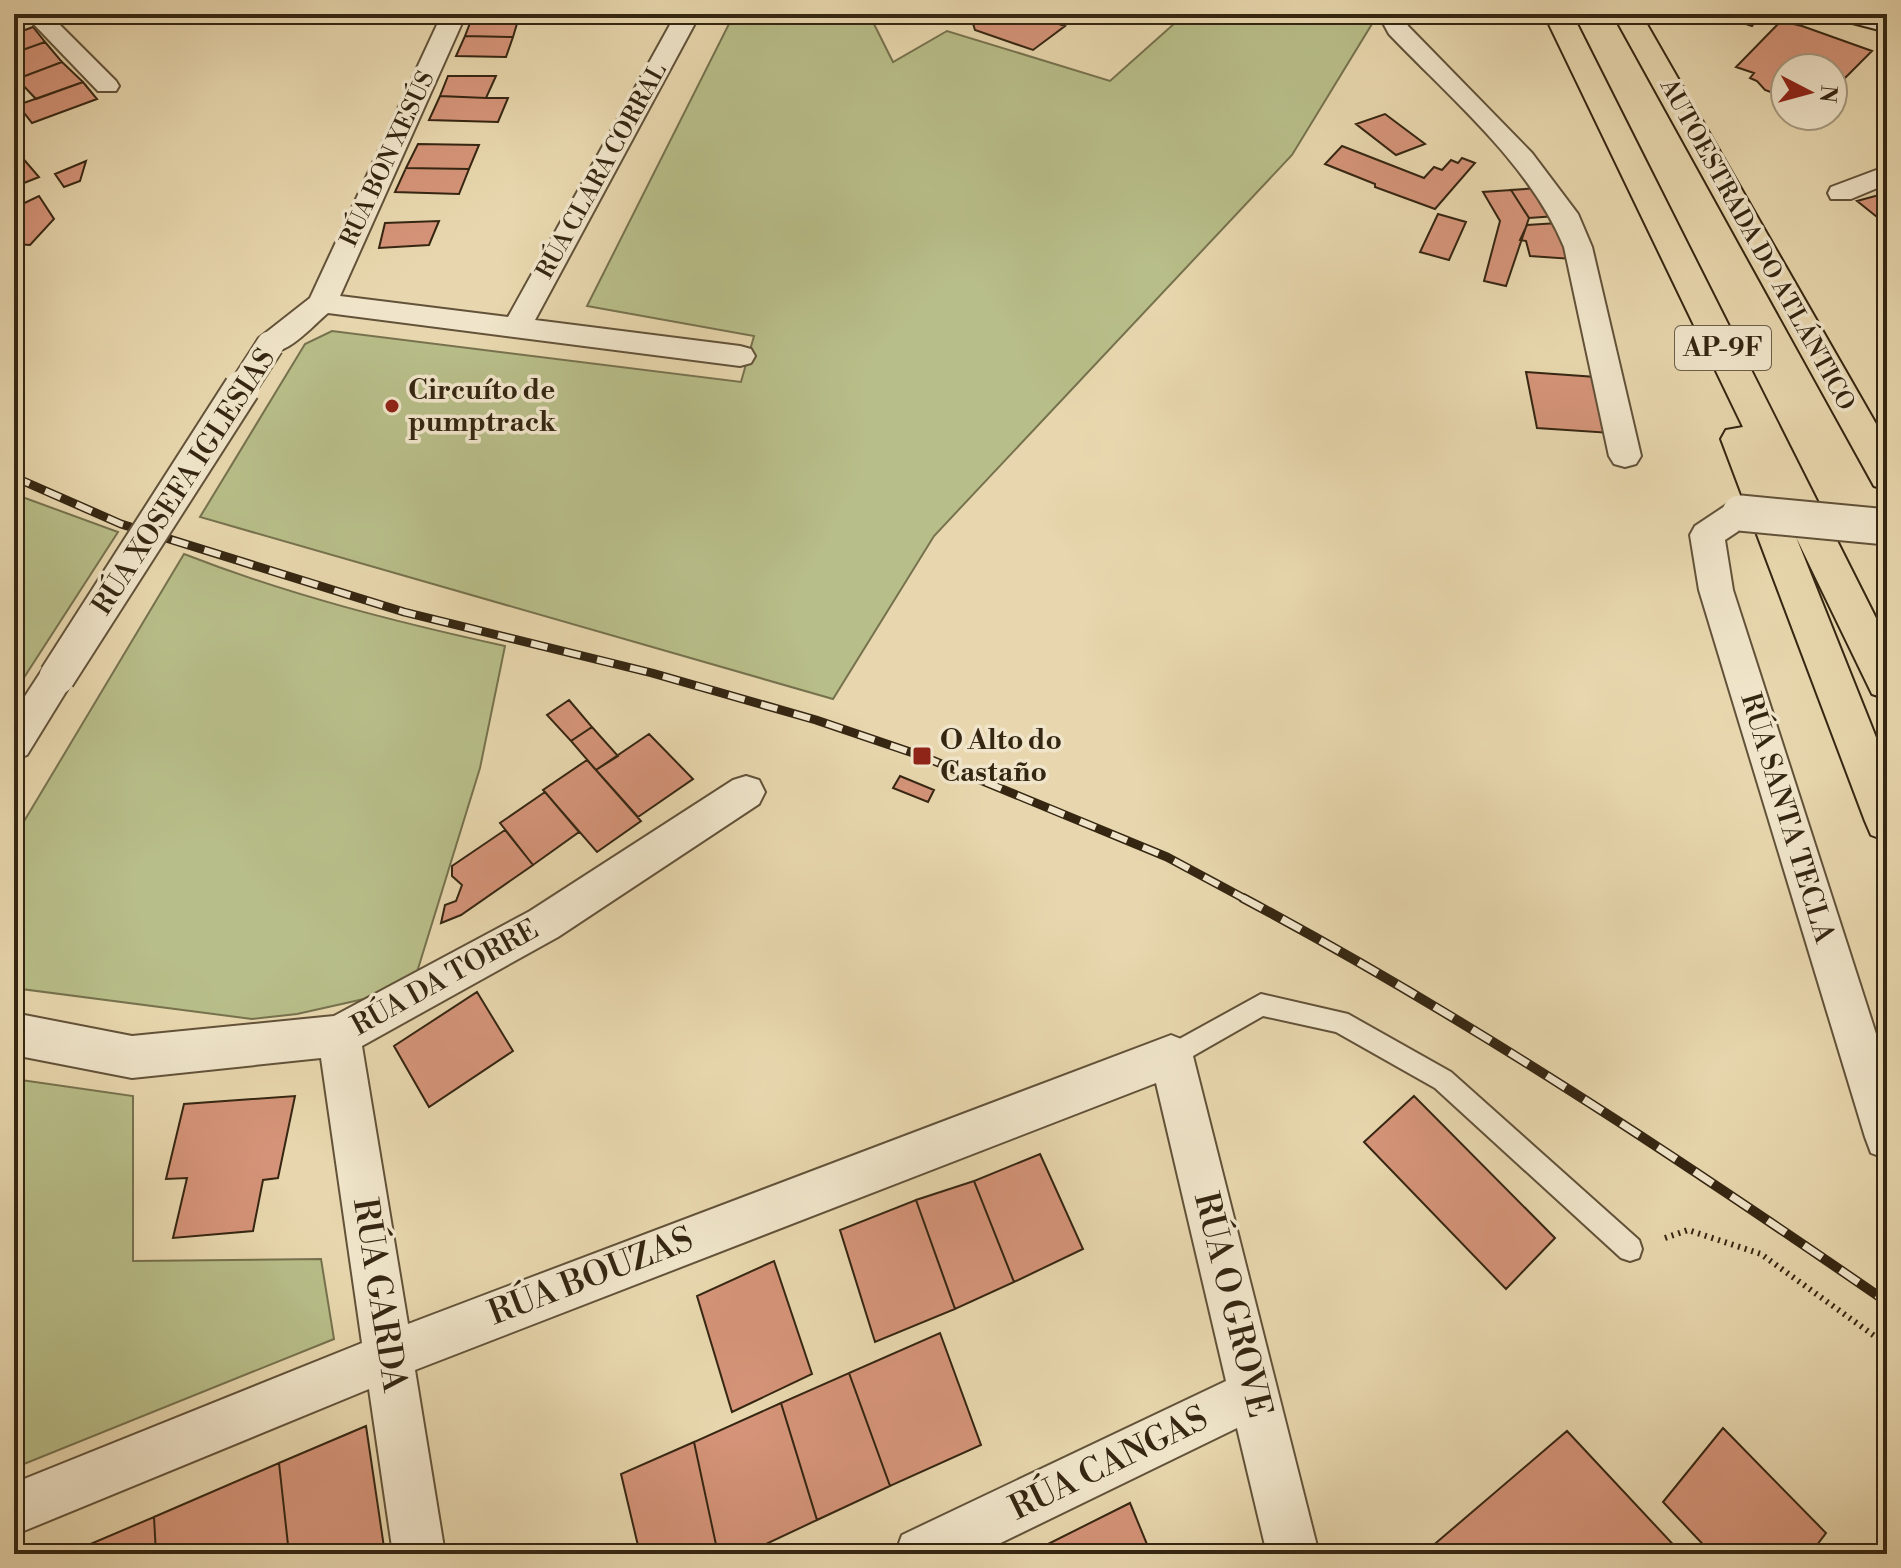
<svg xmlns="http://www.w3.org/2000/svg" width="1901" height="1568" font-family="'Libre Bodoni',serif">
	<rect width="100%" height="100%" fill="#e8d7ae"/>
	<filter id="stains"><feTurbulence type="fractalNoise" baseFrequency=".0025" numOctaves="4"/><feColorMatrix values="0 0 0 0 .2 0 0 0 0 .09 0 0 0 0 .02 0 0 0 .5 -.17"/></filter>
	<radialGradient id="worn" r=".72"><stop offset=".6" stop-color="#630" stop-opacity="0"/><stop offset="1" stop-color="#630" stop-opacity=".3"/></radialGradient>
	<!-- green -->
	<path fill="#b8be89" stroke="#76724e" stroke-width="2" d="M 734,14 L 869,14 L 893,62 L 947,31 L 1110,81 L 1185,14 L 1374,14 L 1375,19 L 1292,155 L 934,536 L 833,699 L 200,517 L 305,344 L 332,331 L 741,382 L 754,336 L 587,306 Z
		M 14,494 L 118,532 L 14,693 Z
		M 184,554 C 289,595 396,622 505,646 L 480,768 L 417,972 L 364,999 L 297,1014 L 252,1019 L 14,988 L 14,838 Z
		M 14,1079 L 133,1096 L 133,1261 L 321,1259 L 334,1339 L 14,1468 Z"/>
	<!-- building -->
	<path fill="#d59479" stroke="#352612" stroke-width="2" d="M 970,14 L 1028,14 L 1065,26 L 1033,50 L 975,30 Z
		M 1716,14 L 1761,14 L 1752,26 Z
		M 519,17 L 513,37 L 465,36 L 472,18 Z
		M 1781,21 L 1802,26 L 1872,51 L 1833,90 L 1833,68 L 1785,68 L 1784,97 L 1765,90 L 1757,81 L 1750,78 L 1754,73 L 1736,67 Z
		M 33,27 L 45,42 L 14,53 L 14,34 Z
		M 465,36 L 513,37 L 506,57 L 456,56 Z
		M 45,42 L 62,62 L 17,79 L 14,75 L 14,53 Z
		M 62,62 L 83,82 L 36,99 L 17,79 Z
		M 448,76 L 496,76 L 486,98 L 440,96 Z
		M 83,82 L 97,99 L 32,123 L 18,105 Z
		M 440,96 L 486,98 L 508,98 L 498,122 L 429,120 Z
		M 1385,114 L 1425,144 L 1396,155 L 1356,124 Z
		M 418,144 L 479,145 L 469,169 L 406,168 Z
		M 1342,146 L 1424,178 L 1434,167 L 1442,170 L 1451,160 L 1458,163 L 1462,158 L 1475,163 L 1435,209 L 1375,187 L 1375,184 L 1325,164 Z
		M 14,148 L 39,177 L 14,187 Z
		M 86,161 L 80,181 L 64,187 L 55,174 Z
		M 406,168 L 469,169 L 459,194 L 395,192 Z
		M 1540,188 L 1556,216 L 1529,218 L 1511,190 Z
		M 1511,190 L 1529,218 L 1506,286 L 1484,281 L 1500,221 L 1483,192 Z
		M 1886,193 L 1887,194 L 1887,225 L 1857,201 Z
		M 39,196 L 54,219 L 30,245 L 14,244 L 14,208 Z
		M 1438,214 L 1466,222 L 1449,260 L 1420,252 Z
		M 439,221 L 429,245 L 379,248 L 385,223 Z
		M 1558,223 L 1572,259 L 1530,256 L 1526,241 L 1520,240 L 1527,225 Z
		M 1526,372 L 1596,377 L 1611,433 L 1537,428 Z
		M 569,700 L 592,727 L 571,741 L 547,715 Z
		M 592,727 L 618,756 L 596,770 L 571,741 Z
		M 649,734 L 693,779 L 638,817 L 596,770 Z
		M 587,760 L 641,821 L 597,852 L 543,790 Z
		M 900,776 L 934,790 L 928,802 L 893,788 Z
		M 545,792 L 579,832 L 533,865 L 500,823 Z
		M 505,830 L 533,865 L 461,915 L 441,923 L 445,905 L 456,901 L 462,885 L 452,876 L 452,866 Z
		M 477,992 L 513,1051 L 429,1107 L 394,1046 Z
		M 295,1096 L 278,1178 L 263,1180 L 253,1231 L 173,1238 L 187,1178 L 166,1179 L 184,1104 Z
		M 1414,1096 L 1555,1238 L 1506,1289 L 1364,1142 Z
		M 1040,1154 L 1083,1249 L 1014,1282 L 974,1181 Z
		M 974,1181 L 1014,1282 L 955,1309 L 916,1200 Z
		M 916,1200 L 955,1309 L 875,1342 L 840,1230 Z
		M 774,1261 L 812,1374 L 732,1412 L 697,1296 Z
		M 940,1333 L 981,1445 L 890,1486 L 849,1373 Z
		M 849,1373 L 890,1486 L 817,1520 L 781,1403 Z
		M 781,1403 L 817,1520 L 745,1554 L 718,1554 L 694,1442 Z
		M 366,1426 L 385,1554 L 289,1554 L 279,1463 Z
		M 1723,1428 L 1826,1533 L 1810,1554 L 1712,1554 L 1663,1502 Z
		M 1567,1431 L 1682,1554 L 1423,1554 Z
		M 694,1442 L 718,1554 L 640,1554 L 621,1474 Z
		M 279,1463 L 289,1554 L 156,1554 L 154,1517 Z
		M 1130,1503 L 1151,1554 L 1040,1554 L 1038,1549 Z
		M 154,1517 L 156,1554 L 67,1554 Z"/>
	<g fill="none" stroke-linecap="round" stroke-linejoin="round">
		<defs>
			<path id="lane" d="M 1261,994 L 1348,1014 L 1451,1072 L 1639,1240 L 1642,1249 L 1639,1258 L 1630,1261 L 1621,1258 L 1435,1088 L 1336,1032 L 1263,1016 L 1179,1064 L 1171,1067 L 1163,1064 L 1160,1056 L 1163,1048 Z"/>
			<path id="street" d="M 24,14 L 49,14 L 116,81 L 119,86 L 116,91 L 98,91 Z
				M 442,14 L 466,14 L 340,296 L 508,317 L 676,14 L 700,14 L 535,320 L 740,346 L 751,349 L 755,356 L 751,363 L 740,366 L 328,313 C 309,329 285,359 259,352 L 255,345 L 259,338 L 310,298 Z
				M 1378,14 L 1402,14 L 1408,26 L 1532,153 L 1578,214 L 1592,247 L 1641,456 L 1636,464 L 1625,467 L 1614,464 L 1609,456 L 1564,247 C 1529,163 1451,99 1389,34 Z
				M 1887,166 L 1887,184 L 1851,199 L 1831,199 L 1828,193 L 1831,187 Z
				M 1740,501 L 1752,504 L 1756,513 L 1752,522 L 1725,540 L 1733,590 L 1887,1068 L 1887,1159 L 1871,1153 L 1865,1137 L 1699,590 L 1690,535 L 1695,526 L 1728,504 Z
				M 57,662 L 70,667 L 75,677 L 27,755 L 14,760 L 14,713 L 44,667 Z
				M 746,776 L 759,780 L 765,792 L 759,804 L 558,937 L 362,1046 L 408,1324 L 1171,1035 L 1186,1041 L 1193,1056 L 1319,1554 L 1267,1554 L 1237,1428 L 978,1554 L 895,1554 L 902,1535 L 1226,1381 L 1156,1083 L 415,1370 L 445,1554 L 393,1554 L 369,1389 L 14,1535 L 14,1483 L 362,1343 L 321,1058 L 132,1078 L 14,1055 L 14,1013 L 132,1036 L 334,1016 L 530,911 L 733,780 Z"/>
			<path id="secondary" d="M 1837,14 L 1887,15 L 1887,32 L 1841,20 Z"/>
			<path id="highway" d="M 1544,14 L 1572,14 L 1887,640 L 1887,699 L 1872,694 L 1796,537 L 1887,765 L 1887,841 L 1871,835 L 1865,821 L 1721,439 L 1726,430 L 1743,427 Z
				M 1613,14 L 1641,14 L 1887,443 L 1887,490 L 1874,486 Z"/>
		</defs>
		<!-- lane casing -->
		<use href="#lane" stroke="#625239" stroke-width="4"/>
		<!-- street casing -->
		<use href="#street" stroke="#625239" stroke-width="4"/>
		<!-- secondary casing -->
		<use href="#secondary" stroke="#352612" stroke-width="4"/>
		<!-- highway casing -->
		<use href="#highway" stroke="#352612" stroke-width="4"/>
		<!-- path -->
		<path stroke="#352612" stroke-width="6" stroke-dasharray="2 5" stroke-linecap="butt" d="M 1665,1238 L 1688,1230 L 1761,1254 L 1887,1345"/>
		<!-- lane -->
		<use href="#lane" fill="#f0e5ca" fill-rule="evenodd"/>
		<!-- street -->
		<use href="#street" fill="#f0e5ca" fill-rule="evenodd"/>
		<!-- secondary -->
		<use href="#secondary" fill="#f0e5ca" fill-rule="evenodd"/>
		<!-- highway -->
		<use href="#highway" fill="#e8d7ae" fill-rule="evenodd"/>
		<defs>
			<path id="rail-far1" d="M 14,477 L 121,524 L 404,612 L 652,673 L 816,720 L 922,756 L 1167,857 L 1247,900"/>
			<path id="rail" d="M 1243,898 C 1468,1018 1678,1158 1887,1302"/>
		</defs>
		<!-- rail-far1 casing -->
		<use href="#rail-far1" stroke="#352612" stroke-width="9"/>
		<!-- rail casing -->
		<use href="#rail" stroke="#352612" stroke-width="10"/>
		<!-- rail-far1 -->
		<use href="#rail-far1" stroke="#f0e5ca" stroke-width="6" stroke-dasharray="17" stroke-linecap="butt"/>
		<!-- rail -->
		<use href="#rail" stroke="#f0e5ca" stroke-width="7" stroke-dasharray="22" stroke-linecap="butt"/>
		<defs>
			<path id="street-bridge-far1" d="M 241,390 L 270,345"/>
			<path id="street-bridge" d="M 1740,513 L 1887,527
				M 57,677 L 242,388"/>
		</defs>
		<!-- street-bridge-far1 casing -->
		<use href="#street-bridge-far1" stroke="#625239" stroke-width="30" stroke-linecap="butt"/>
		<!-- street-bridge casing -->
		<use href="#street-bridge" stroke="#625239" stroke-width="39" stroke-linecap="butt"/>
		<!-- street-bridge-far1 -->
		<use href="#street-bridge-far1" stroke="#f0e5ca" stroke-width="27"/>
		<!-- street-bridge -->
		<use href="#street-bridge" stroke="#f0e5ca" stroke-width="35"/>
	</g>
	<!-- markers -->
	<g fill="#8f2418" stroke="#f0e5ca" stroke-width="3">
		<circle cx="392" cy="406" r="8"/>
		<rect x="912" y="746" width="20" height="20" rx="4"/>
	</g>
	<g text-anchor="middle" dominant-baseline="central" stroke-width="7" stroke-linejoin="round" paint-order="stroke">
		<!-- far-street labels -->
		<g font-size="24" fill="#352612" stroke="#f0e5ca">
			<text transform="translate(388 159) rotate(-65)">RÚA BON XESÚS</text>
			<text transform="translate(602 171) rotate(-61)">RÚA CLARA CORRAL</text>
			<text transform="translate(1757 245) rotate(61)">AUTOESTRADA DO ATLÁNTICO</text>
		</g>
		<!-- shield labels -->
		<rect fill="#f0e5ca" stroke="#6d5f49" stroke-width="2" x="1675" y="326" width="96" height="44" rx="6"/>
		<g font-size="26" font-weight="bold" fill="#352612">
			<text x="1723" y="348">AP-9F</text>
		</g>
		<!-- poi labels -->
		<g font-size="28" font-weight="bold" fill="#352612" stroke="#f0e5ca" text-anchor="start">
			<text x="408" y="390">Circuíto de<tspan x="408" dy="32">pumptrack</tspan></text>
			<text x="940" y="740">O Alto do<tspan x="940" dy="32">Castaño</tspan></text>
		</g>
		<!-- street labels -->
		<g font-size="28" fill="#352612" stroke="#f0e5ca">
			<text transform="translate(184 482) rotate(-57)">RÚA XOSEFA IGLESIAS</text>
			<text transform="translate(1787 818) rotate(73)">RÚA SANTA TECLA</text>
			<text transform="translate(445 978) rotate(-29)">RÚA DA TORRE</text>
		</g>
		<!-- near-street labels -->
		<g font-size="34" fill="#352612" stroke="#f0e5ca">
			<text transform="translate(591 1277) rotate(-21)">RÚA BOUZAS</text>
			<text transform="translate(379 1295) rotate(81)">RÚA GARDA</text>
			<text transform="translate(1232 1305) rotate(76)">RÚA O GROVE</text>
			<text transform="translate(1109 1464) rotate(-26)">RÚA CANGAS</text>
		</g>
	</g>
	<!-- margin -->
	<rect width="1901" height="1568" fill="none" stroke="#e8d7ae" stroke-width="48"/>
	<rect x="16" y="16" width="1869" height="1536" fill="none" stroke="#352612" stroke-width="4"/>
	<rect x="24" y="24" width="1853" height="1520" fill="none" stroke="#352612" stroke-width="2"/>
	<!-- north arrow -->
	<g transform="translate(1809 92) rotate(96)"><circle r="38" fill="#f0e5ca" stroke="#a59980" stroke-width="2"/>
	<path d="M0-6L14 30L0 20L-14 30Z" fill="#8f2418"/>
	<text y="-12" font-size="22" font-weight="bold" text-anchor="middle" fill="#352612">N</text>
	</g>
	<rect width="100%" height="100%" filter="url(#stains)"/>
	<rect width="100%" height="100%" fill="url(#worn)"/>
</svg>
